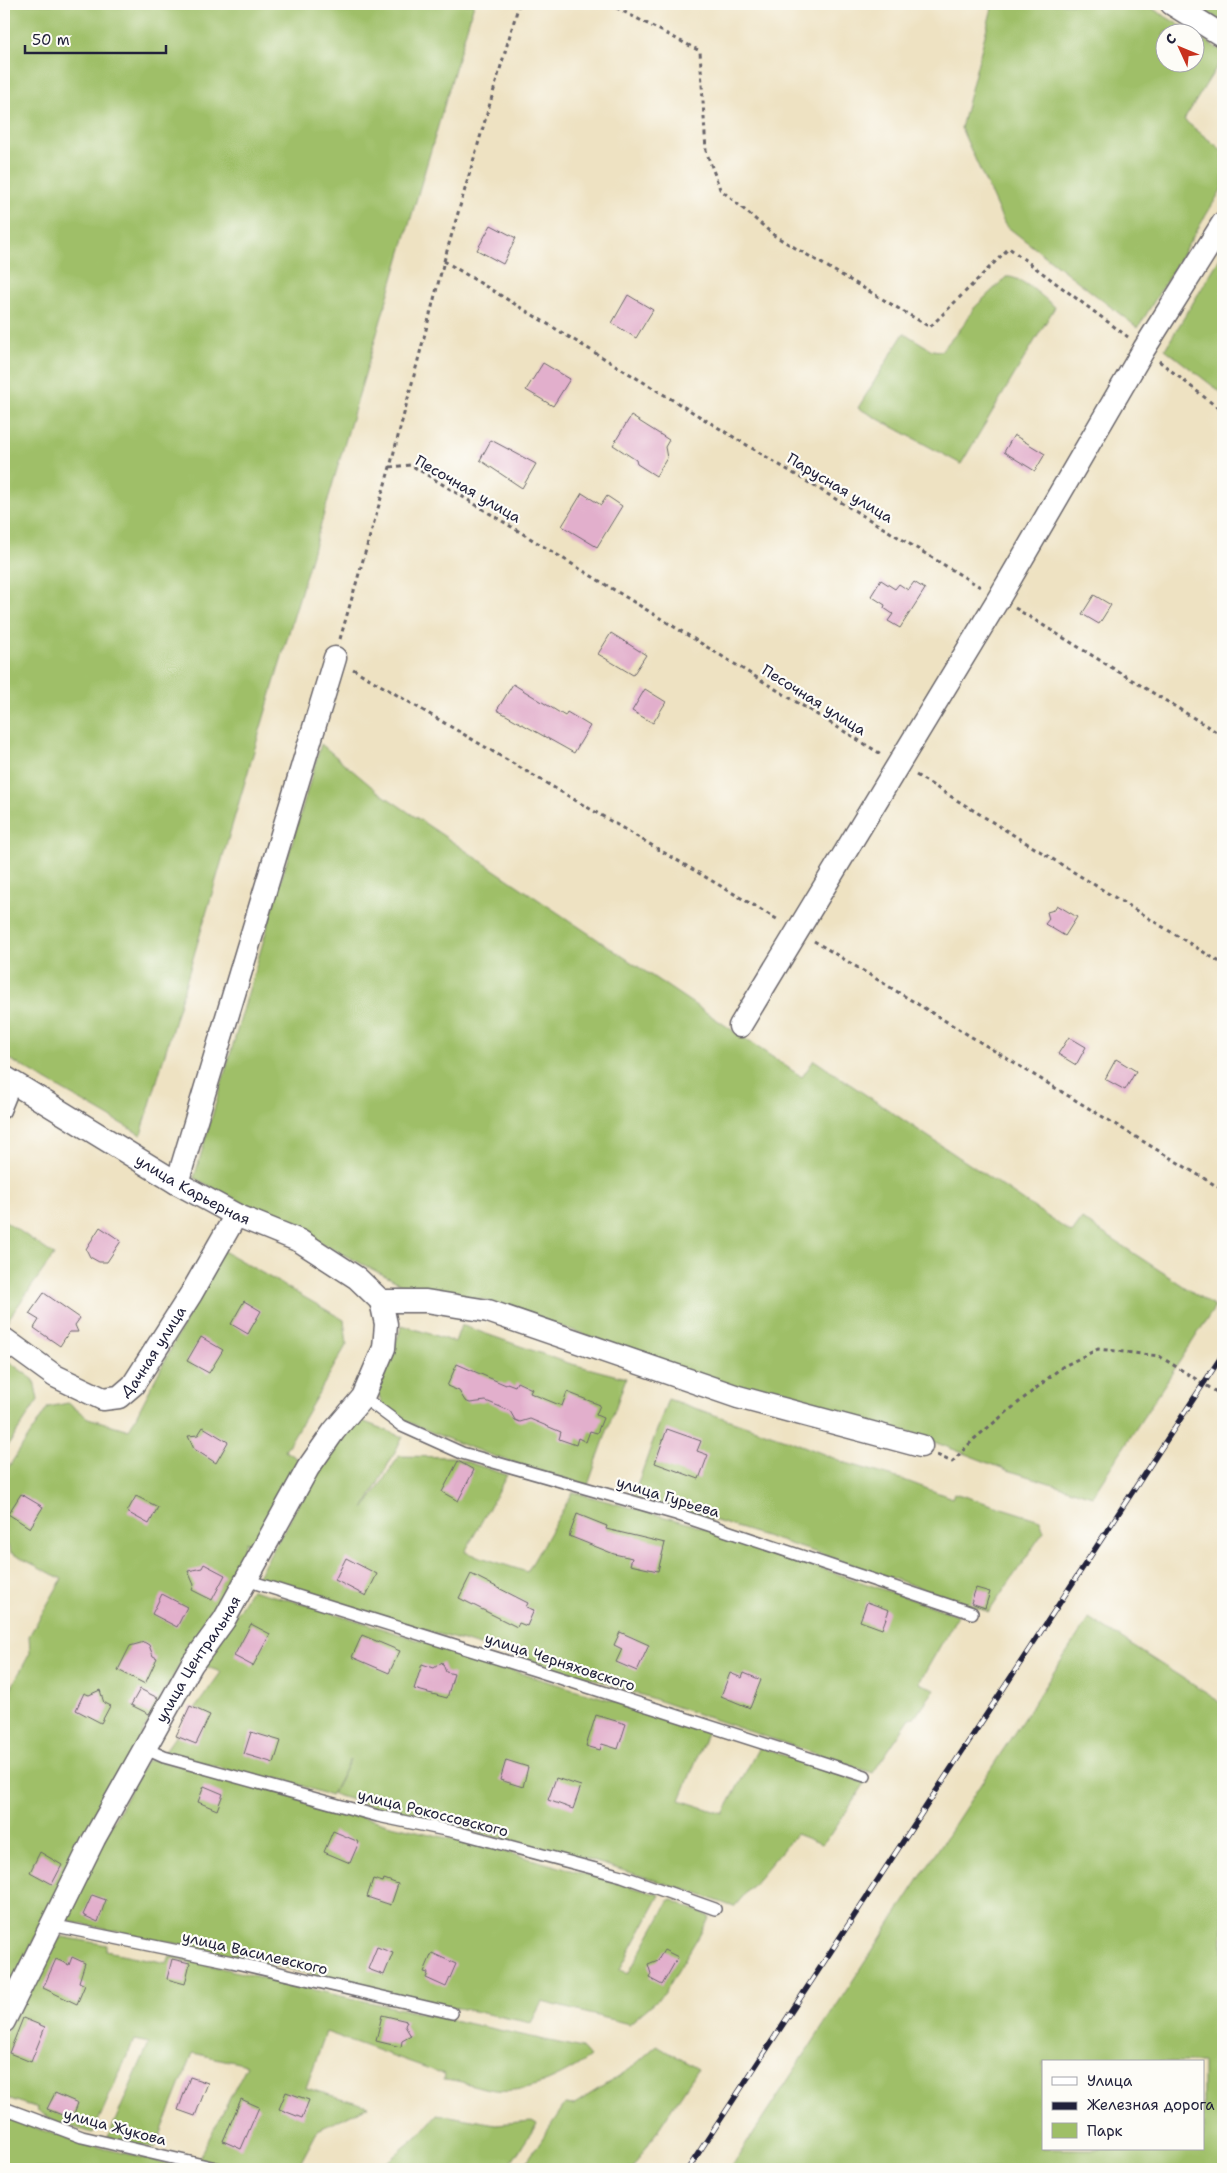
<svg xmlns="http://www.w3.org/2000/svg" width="1227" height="2173" font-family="'Shantell Sans',sans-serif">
	<rect width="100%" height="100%" fill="#fdfcf7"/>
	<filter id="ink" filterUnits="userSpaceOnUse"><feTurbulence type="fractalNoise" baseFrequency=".02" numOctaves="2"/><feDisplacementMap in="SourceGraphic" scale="10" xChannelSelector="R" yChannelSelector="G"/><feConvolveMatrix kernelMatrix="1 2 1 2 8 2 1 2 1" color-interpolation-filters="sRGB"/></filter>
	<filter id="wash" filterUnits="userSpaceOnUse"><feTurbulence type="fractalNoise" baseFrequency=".0096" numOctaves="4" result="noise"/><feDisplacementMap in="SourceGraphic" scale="20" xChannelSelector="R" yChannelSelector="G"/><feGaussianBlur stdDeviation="1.12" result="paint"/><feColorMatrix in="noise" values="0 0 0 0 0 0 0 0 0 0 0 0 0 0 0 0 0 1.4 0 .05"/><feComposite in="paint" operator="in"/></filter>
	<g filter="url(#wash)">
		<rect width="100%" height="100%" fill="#eee2c2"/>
		<!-- green -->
		<path fill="#9fbf67" stroke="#607051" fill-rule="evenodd" d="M 4,4 L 474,4 L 141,1135 L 4,1056 Z
			M 993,4 L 1145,4 L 1191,32 L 1164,32 L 1164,62 L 1194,62 L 1195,34 L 1223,52 L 1223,57 L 1184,120 L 1223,151 L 1223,187 L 1138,328 L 1005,225 L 961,128 Z
			M 1193,4 L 1223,4 L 1223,22 Z
			M 1223,253 L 1223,394 L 1165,349 Z
			M 1006,277 C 1020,275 1045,299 1055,307 L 961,464 L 858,408 L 904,333 L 932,350 L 941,351 L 963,326 L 974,308 Z
			M 321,744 L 377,791 L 802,1077 L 814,1060 L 1072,1233 L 1082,1219 L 1215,1307 L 1092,1496 L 1007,1470 L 908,1432 L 745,1390 L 485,1300 L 407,1287 L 194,1178 Z
			M 4,1220 L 54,1255 L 5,1324 L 4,1324 Z
			M 222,1250 L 344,1320 L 347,1344 L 285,1451 L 301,1461 L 252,1545 L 246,1542 L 231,1574 L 234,1575 L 191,1644 L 152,1715 L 10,1986 L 4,1984 L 4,1701 L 30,1653 L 29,1636 L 62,1579 L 11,1553 L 4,1537 L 4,1474 L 48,1407 L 68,1403 L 88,1418 L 129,1430 Z
			M 402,1325 L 455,1342 L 461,1325 L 568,1363 L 626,1378 L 588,1485 C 518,1466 450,1443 385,1411 L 378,1393 Z
			M 4,1358 L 34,1380 L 38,1400 L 4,1452 Z
			M 668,1399 L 791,1441 L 846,1463 L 904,1480 L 952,1498 L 954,1493 L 1040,1520 L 1044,1531 L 989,1612 C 871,1570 753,1530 633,1497 Z
			M 352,1417 L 403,1437 L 364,1509 L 399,1456 L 453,1457 L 507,1475 L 465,1552 L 527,1572 L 573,1492 L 691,1524 L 958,1615 L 919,1683 L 935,1689 L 915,1717 L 910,1718 L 873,1773 L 594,1679 L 428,1631 L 257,1578 L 319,1468 Z
			M 251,1590 L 312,1606 L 536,1678 L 709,1729 L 680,1800 L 723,1814 L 759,1747 L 865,1783 L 831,1835 L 822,1844 L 796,1834 L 734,1907 L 687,1890 L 566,1853 L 392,1813 L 333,1794 L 350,1759 L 331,1796 L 277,1777 L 274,1783 L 164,1752 L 221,1672 L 204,1666 Z
			M 1089,1618 L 1223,1704 L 1223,2169 L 730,2169 ZM 1043,2062 L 1203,2062 L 1203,2149 L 1043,2149 Z
			M 156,1760 L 270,1789 L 387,1824 L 495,1849 L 660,1895 L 620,1969 L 628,1974 L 670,1899 L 710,1917 L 664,1994 L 629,2024 L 542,2002 L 531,2023 L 405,1997 L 232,1955 L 70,1922 L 64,1913 L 146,1761 Z
			M 63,1937 L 107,1945 L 106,1951 L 167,1963 L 170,1956 L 341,1996 L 582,2048 L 590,2057 C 562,2077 524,2096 489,2089 C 473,2086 460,2080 443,2079 L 444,2074 L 326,2032 L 306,2088 L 368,2106 L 318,2130 L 297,2169 L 238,2169 L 198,2160 L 247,2065 L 193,2053 L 155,2148 L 108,2137 L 149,2043 L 134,2040 L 93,2133 L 59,2123 L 37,2111 L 38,2108 L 4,2097 L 4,2036 L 49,1943 Z
			M 657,2045 L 698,2069 L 632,2169 L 522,2169 L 565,2104 L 573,2105 L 630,2069 Z
			M 437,2114 L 496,2124 L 532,2121 L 537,2124 L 507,2169 L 344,2169 L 387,2162 L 422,2132 Z
			M 4,2115 C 63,2142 127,2153 190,2169 L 4,2169 Z"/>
		<g id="blocks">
			<!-- building -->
			<path fill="#e2afcc" d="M 491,225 L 516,238 L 503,264 L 477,250 Z
				M 628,295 L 653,310 L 636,338 L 612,323 Z
				M 543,363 L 570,379 L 553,406 L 526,390 Z
				M 631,416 L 669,440 L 665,447 L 667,458 L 656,476 L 637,464 L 636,460 L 613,445 Z
				M 1014,435 L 1045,454 L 1035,471 L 1004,452 Z
				M 491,440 L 536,464 L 522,488 L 480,460 Z
				M 582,493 L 601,505 L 607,496 L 622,506 L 597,547 L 562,526 Z
				M 881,580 L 895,589 L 899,584 L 908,590 L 914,582 L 925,589 L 900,628 L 888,621 L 893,614 L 884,608 L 885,605 L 871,596 Z
				M 1094,595 L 1111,605 L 1099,624 L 1082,614 Z
				M 611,633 L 646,655 L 633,675 L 598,654 Z
				M 513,684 L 565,716 L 567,712 L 590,726 L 574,753 L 497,710 Z
				M 645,689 L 666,702 L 653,723 L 632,711 Z
				M 1057,905 L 1077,917 L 1065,936 L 1045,924 L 1049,919 L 1047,912 L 1054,910 Z
				M 1069,1037 L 1086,1047 L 1076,1065 L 1058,1054 Z
				M 1116,1059 L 1136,1071 L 1125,1090 L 1105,1079 Z
				M 100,1227 L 121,1241 L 107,1262 L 99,1262 L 90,1257 L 86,1249 Z
				M 44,1293 L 80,1318 L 75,1325 L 78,1332 L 69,1332 L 60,1346 L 34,1328 L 39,1320 L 29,1314 Z
				M 244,1301 L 261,1311 L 248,1334 L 231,1324 Z
				M 201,1337 L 223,1350 L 209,1373 L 187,1361 Z
				M 457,1364 L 506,1385 L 507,1383 L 515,1386 L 517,1382 L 532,1389 L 530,1393 L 562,1406 L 567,1392 L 600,1405 L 596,1415 L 603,1418 L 597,1433 L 590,1431 L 586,1442 L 578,1438 L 576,1445 L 559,1439 L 561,1432 L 530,1419 L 520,1422 L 515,1420 L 510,1411 L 486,1401 L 470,1403 L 465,1401 L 459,1391 L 447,1386 Z
				M 203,1427 L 228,1442 L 216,1463 L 194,1449 L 188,1436 L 198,1435 Z
				M 667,1429 L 701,1441 L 697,1451 L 708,1455 L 699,1479 L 655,1463 Z
				M 458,1461 L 474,1470 L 458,1501 L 442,1492 Z
				M 21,1494 L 43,1507 L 30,1528 L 8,1514 Z
				M 136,1496 L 158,1507 L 149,1524 L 127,1512 Z
				M 577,1514 L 607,1526 L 606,1529 L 665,1543 L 658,1571 L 630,1565 L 632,1558 L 614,1554 L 569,1536 Z
				M 346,1558 L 377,1574 L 366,1596 L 335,1580 Z
				M 204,1564 L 225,1575 L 212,1600 L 192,1590 L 194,1585 L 188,1571 L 202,1568 Z
				M 471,1574 L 528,1603 L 526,1607 L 534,1610 L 527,1626 L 519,1623 L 517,1627 L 459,1598 Z
				M 976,1588 L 990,1592 L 985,1608 L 971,1603 Z
				M 162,1594 L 187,1607 L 177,1627 L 152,1614 Z
				M 867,1602 L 889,1610 L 882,1629 L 860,1621 Z
				M 251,1624 L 270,1634 L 253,1666 L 234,1656 Z
				M 620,1632 L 649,1645 L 637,1671 L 616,1662 L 622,1649 L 614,1645 Z
				M 362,1635 L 400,1651 L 389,1673 L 352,1657 Z
				M 144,1642 L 149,1645 L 153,1656 L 157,1658 L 145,1684 L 118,1670 L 130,1646 Z
				M 442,1662 L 446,1672 L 454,1674 L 447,1698 L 414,1689 L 422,1664 L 434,1668 Z
				M 730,1673 L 742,1678 L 744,1673 L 761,1680 L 750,1708 L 721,1696 Z
				M 140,1689 L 158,1698 L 149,1714 L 131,1705 Z
				M 100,1690 L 104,1703 L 110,1706 L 101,1723 L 76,1710 L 84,1693 L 89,1695 Z
				M 190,1706 L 210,1715 L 196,1744 L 176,1736 Z
				M 596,1715 L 626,1724 L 618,1749 L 602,1744 L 600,1750 L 586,1746 Z
				M 251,1732 L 281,1741 L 274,1763 L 244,1754 Z
				M 506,1760 L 528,1767 L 523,1787 L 500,1780 Z
				M 556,1778 L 581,1786 L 573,1809 L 548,1800 Z
				M 204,1786 L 223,1794 L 217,1810 L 198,1802 Z
				M 333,1831 L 359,1842 L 350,1863 L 324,1852 Z
				M 40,1852 L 62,1865 L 52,1884 L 30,1872 Z
				M 373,1879 L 383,1882 L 384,1879 L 398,1884 L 391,1905 L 367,1897 Z
				M 92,1895 L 106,1900 L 98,1922 L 83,1915 Z
				M 377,1947 L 393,1953 L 384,1975 L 368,1969 Z
				M 664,1950 L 678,1957 L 662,1985 L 649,1978 L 651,1974 L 648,1964 L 658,1960 Z
				M 432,1953 L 456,1964 L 446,1987 L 426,1978 L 428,1973 L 424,1972 Z
				M 72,1957 L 85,1963 L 79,1982 L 85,1985 L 77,2004 L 43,1988 L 56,1959 L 69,1965 Z
				M 172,1959 L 190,1963 L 185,1984 L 167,1979 Z
				M 382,2015 L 407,2021 L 405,2026 L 411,2036 L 402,2041 L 401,2047 L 376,2041 Z
				M 23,2018 L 45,2027 L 31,2062 L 9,2053 Z
				M 190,2077 L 208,2083 L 195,2116 L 178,2110 Z
				M 286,2092 L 309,2100 L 302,2118 L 279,2109 Z
				M 55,2093 L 78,2103 L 72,2119 L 47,2109 Z
				M 241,2099 L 259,2107 L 241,2149 L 223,2141 Z"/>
		</g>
	</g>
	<g filter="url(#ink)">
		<use href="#blocks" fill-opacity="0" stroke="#69656a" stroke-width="1"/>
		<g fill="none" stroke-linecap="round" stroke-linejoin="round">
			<defs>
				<path id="lane" d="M 4,1112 L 15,1085
					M 363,1397 L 402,1426 L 462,1453 L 676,1514 L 972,1613
					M 246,1580 L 538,1671 L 865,1776
					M 144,1748 L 164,1757 L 378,1816 L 460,1833 L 622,1876 L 715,1909
					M 51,1925 L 232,1962 L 452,2013
					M 4,2108 L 82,2137 L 220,2169"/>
				<g id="street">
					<path d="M 1172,4 L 1223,36"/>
					<path d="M 740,1026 L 999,598 L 1144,349 L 1223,223"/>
					<path id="s1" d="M 4,1077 L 177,1183 L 236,1215 L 300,1241 L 357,1278 L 381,1301"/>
					<path d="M 177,1183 L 335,658"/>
					<path d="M 381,1301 L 426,1301 L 488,1311 L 738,1397 L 921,1446"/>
					<path id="s2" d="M 4,1339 L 55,1376 L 103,1399 L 119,1397 L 133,1385 L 191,1294 L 236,1215"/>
					<path id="s3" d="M 4,2021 L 94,1839 L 192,1664 L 224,1620 L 308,1468 L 334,1431 L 363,1397 L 384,1348 L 386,1324 L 381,1301"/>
				</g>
			</defs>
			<!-- lane casing -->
			<use href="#lane" stroke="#69656a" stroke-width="14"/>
			<!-- street casing -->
			<use href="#street" stroke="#69656a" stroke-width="25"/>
			<!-- path -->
			<path stroke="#69656a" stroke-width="3" stroke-dasharray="4 4" stroke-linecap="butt" d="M 609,4 L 700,51 L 706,151 L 720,189 L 775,236 L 930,327 L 1009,248 L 1128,337
				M 444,261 L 982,588
				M 1159,361 L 1223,412
				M 390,467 L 411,465 L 881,754
				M 1015,608 L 1223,736
				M 340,639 L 390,467 L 444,261 L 519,4
				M 353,669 L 780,921
				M 916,775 L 1223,964
				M 814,941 L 1223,1190
				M 937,1455 L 952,1462 L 974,1439 L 1062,1367 L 1098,1349 L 1159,1356 L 1223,1396"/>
			<!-- lane -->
			<use href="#lane" stroke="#fff" stroke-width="11"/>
			<!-- street -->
			<use href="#street" stroke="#fff" stroke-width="22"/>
			<defs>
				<path id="rail" d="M 688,2169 L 1223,1354"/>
			</defs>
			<!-- rail casing -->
			<use href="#rail" stroke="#22223b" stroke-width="5.5"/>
			<!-- rail -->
			<use href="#rail" stroke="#fdfcf7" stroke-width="4" stroke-dasharray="11" stroke-linecap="butt"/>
		</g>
	</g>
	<g text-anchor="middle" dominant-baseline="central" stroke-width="4.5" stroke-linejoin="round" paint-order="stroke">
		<!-- street labels -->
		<g font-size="15" fill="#22223b" stroke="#fdfcf7">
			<text transform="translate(840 488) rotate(31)">Парусная улица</text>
			<text transform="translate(468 489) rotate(30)">Песочная улица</text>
			<text transform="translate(814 700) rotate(32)">Песочная улица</text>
			<text stroke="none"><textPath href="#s1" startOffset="220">улица Карьерная</textPath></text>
			<text stroke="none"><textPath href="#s2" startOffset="190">Дачная улица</textPath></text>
			<text transform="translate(668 1497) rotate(17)">улица Гурьева</text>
			<text stroke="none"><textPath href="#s3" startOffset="411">улица Центральная</textPath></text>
			<text transform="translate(560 1662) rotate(18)">улица Черняховского</text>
			<text transform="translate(433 1813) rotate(14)">улица Рокоссовского</text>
			<text transform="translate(255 1953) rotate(13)">улица Василевского</text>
			<text transform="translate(115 2127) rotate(15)">улица Жукова</text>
		</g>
	</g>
	<!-- margin -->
	<rect width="1227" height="2173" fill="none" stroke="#fdfcf7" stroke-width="20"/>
	<!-- legend -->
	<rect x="1042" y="2060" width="162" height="90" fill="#fdfcf7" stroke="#a5a5ac"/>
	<rect x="1052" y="2077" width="25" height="8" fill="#ffffff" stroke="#a5a5ac"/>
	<text x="1087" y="2086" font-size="15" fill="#22223b">Улица</text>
	<rect x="1052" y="2102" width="25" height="8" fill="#22223b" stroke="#a5a5ac"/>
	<text x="1087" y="2110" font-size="15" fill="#22223b">Железная дорога</text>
	<rect x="1052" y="2123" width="25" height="15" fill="#9fbf67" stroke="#a5a5ac"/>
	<text x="1087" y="2136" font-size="15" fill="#22223b">Парк</text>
	<!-- north arrow -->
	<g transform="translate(1180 48) rotate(314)"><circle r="24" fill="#fdfcf7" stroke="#a5a5ac"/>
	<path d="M0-4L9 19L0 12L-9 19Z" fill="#c8321e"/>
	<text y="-8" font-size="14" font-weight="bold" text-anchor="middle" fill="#22223b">С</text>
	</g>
	<!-- scale -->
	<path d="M25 45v8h141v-8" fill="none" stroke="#22223b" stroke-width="2.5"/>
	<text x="32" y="45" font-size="15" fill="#22223b" stroke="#fdfcf7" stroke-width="4" paint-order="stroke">50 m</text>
</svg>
